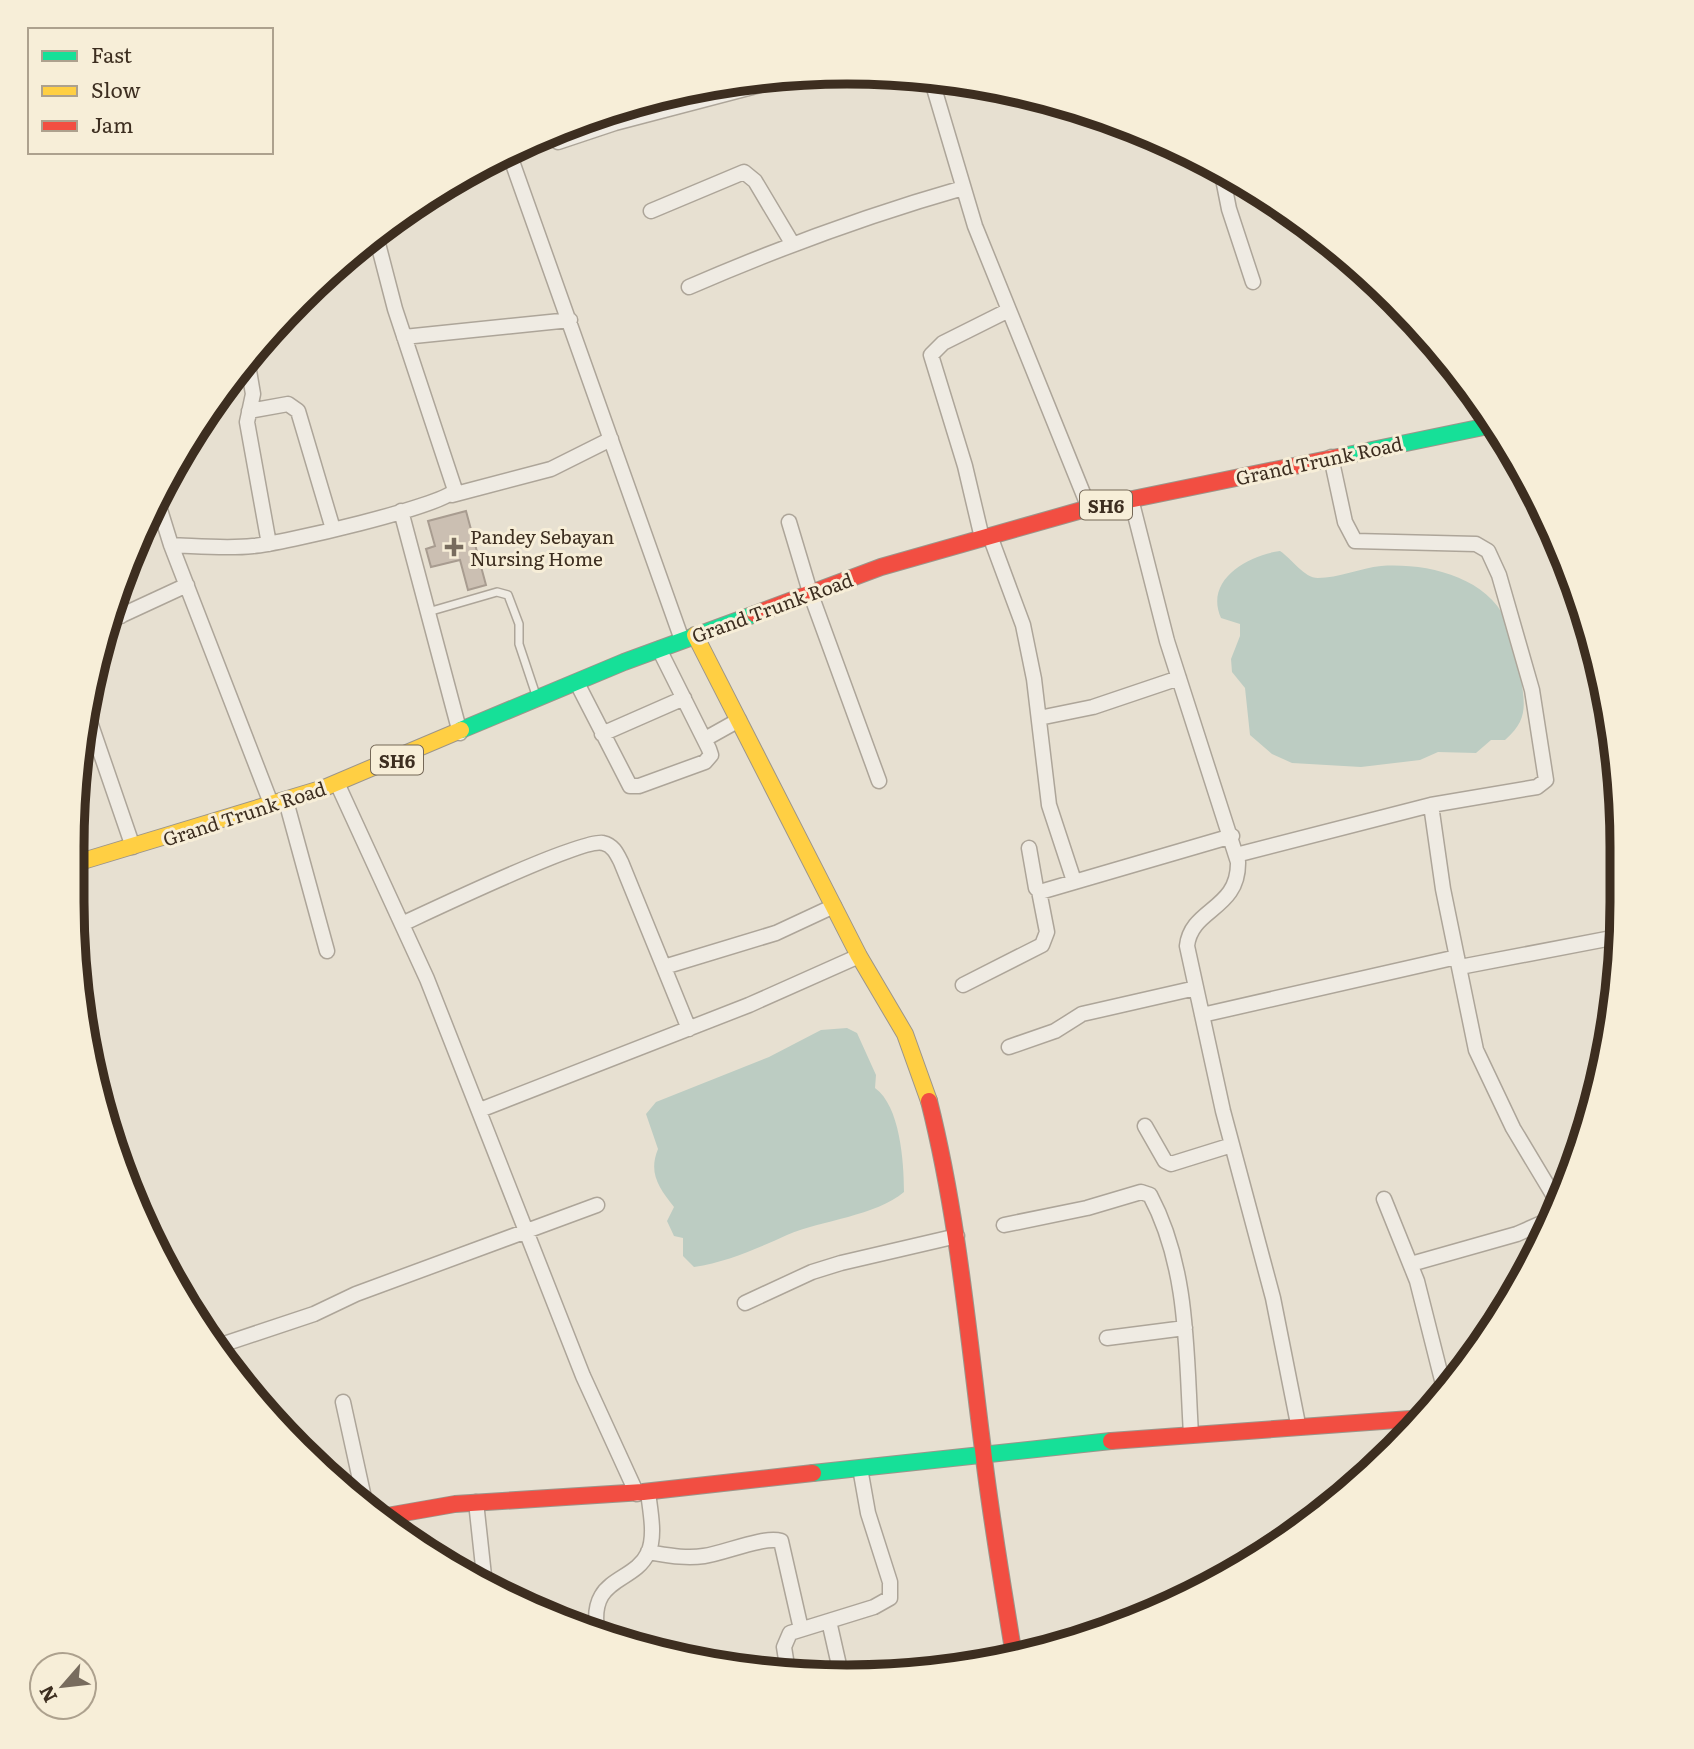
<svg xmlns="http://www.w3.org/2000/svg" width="1694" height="1749" font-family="Literata,serif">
	<rect width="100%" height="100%" fill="#e7e0d1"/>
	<!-- water -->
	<path fill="#bcccc2" d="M 1280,551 C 1292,559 1304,578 1318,578 C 1338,578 1361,568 1381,566 C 1426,563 1485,576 1506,620 C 1514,637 1518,660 1521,678 C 1525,706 1528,720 1505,740 L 1491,740 L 1476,753 L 1438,752 L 1420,760 L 1361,767 L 1292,763 L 1272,754 L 1250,735 L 1245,688 L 1232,672 L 1231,659 L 1240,636 L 1240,624 L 1221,618 C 1204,580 1248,555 1280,551 Z
		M 847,1028 L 857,1033 L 876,1075 L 875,1088 C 900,1106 904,1161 904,1192 C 876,1216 822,1220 787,1235 C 756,1249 727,1262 694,1267 L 683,1256 L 683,1238 L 674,1236 L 667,1221 L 674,1207 C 659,1188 648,1173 658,1149 L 646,1114 L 656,1102 L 769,1057 L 821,1030 Z"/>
	<!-- building -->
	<path fill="#cbbfb2" stroke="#a89c90" stroke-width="2" d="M 466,511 L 486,585 L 468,590 L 460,560 L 431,567 L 426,549 L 435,546 L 428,521 Z"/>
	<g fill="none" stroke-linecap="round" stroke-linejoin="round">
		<defs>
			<path id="lane" d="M 428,612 L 497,592 L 508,595 L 519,624 L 519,644 L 537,698"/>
			<path id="street" d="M 931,78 L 975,226 L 1089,508
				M 643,100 L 646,115
				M 558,142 L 615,123 L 802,74
				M 508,150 L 682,640
				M 1221,169 L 1229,209 L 1253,282
				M 651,211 L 744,172 L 755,181 L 792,243
				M 689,287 C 779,248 868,215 963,188
				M 404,337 L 570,320
				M 247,359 L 253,394 L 247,422 L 269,544
				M 249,411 L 288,404 L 298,411 L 333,529
				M 452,495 L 551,469 L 611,439
				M 1131,499 L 1167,641 L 1238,862 C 1239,910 1191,908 1187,946 L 1223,1111 L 1273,1298 L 1298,1424
				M 157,500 L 171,545 L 272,806
				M 401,511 L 460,733
				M 789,522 L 810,592 L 879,781
				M 990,536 L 1023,625 L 1034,679 L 1049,805 L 1074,881
				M 982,538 L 965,466 L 931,355 L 943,343 L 1007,311
				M 171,545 C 198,546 226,549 253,546 C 280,544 444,506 455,490 L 395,309 L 375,232
				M 113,597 L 121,616
				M 107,622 L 187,585
				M 577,683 L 630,786 L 639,786 L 705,762 L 711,755 L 709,749 L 659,649
				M 1039,718 L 1093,707 L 1179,678
				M 90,722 L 133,847
				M 602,734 L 684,698
				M 705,739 L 739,720
				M 337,783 L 427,979 L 583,1376 L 637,1494
				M 286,801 L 327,951
				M 1431,805 L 1443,889 L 1476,1050 L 1513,1128 L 1558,1203
				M 1029,848 L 1036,888 L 1040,892 L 1232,836
				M 1236,855 L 1431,805 L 1537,787 L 1546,780 L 1532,690 L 1499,575 L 1488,551 L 1476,544 L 1355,541 L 1345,522 L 1331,457
				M 402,924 C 430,911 583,838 603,843 C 613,845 617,854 621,862 L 689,1029
				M 664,967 L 776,933 L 834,906
				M 1460,967 L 1617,937
				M 963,985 L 1042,945 L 1047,932 L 1039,891
				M 1202,1015 L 1457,957
				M 1009,1047 L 1055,1031 L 1082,1014 L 1196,988
				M 480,1110 L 749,1005 L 859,956
				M 1145,1126 L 1165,1161 L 1171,1164 L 1232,1145
				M 1384,1199 L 1417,1281 L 1445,1392
				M 1004,1225 L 1087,1208 L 1141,1192 L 1150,1195 C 1189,1268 1186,1354 1191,1434
				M 1411,1264 L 1517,1234 L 1551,1219
				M 745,1303 L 812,1272 L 841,1263 L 957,1236
				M 1107,1338 L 1185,1328
				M 215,1347 L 314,1314 L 356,1294 L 597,1205
				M 343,1402 L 366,1507
				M 476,1502 L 485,1585
				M 648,1552 C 667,1555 685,1559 704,1556 C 725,1553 763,1536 781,1541 L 801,1629
				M 829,1621 L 841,1674
				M 598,1636 C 586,1575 633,1585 648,1553 C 656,1536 650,1510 648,1492
				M 788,1672 L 784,1647 L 790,1633 L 874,1607 L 890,1598 L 890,1582 L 868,1513 L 860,1468"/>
			<path id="fast" d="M 1343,456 L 1493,425
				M 461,730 L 624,662 L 755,614
				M 813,1473 L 1111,1441"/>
			<path id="slow" d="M 695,635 L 859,956 L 905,1034 L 929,1101
				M 73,864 L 324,788 L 461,730"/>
			<path id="jam" d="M 755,614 L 881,567 L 1089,508 L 1343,456
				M 929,1101 C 958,1216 968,1333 983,1450 C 991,1519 1003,1587 1014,1656
				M 1111,1441 L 1424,1418
				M 381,1517 L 455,1504 L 643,1492 L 813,1473"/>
		</defs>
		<!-- lane casing -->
		<use href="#lane" stroke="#ada599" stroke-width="10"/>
		<!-- street casing -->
		<use href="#street" stroke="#ada599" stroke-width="17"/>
		<!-- fast casing -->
		<use href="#fast" stroke="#9c958a" stroke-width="18"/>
		<!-- slow casing -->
		<use href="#slow" stroke="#9c958a" stroke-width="18"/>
		<!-- jam casing -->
		<use href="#jam" stroke="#9c958a" stroke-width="18"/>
		<!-- lane -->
		<use href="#lane" stroke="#efebe3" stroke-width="7"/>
		<!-- street -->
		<use href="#street" stroke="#efebe3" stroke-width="14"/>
		<!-- fast -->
		<use href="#fast" stroke="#16e098" stroke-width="16"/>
		<!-- slow -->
		<use href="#slow" stroke="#ffcf43" stroke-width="16"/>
		<!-- jam -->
		<use href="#jam" stroke="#f24e42" stroke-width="16"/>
	</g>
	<!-- markers -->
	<path fill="#786c5e" stroke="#f7eed8" stroke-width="2.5" d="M450.5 536.5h7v7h7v7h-7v7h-7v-7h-7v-7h7z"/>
	<g text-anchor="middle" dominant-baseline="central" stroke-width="6" stroke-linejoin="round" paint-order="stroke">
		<!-- shield labels -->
		<g fill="#f7eed8" stroke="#756857" stroke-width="2">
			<rect x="1080" y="490.5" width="52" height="29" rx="5"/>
			<rect x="371" y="745.5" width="52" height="29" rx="5"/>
		</g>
		<g font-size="18" font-weight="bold" fill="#3d2e20">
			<text x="1106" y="505">SH6</text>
			<text x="397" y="760">SH6</text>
		</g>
		<!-- street labels -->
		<g font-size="19" fill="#3d2e20" stroke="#f7eed8">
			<text transform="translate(1319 460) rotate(-12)">Grand Trunk Road</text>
			<text transform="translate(772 607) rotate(-20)">Grand Trunk Road</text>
			<text transform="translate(244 813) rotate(-18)">Grand Trunk Road</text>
		</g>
		<!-- poi labels -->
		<g font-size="19" fill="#3d2e20" stroke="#f7eed8" text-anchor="start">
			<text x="470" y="536">Pandey Sebayan<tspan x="470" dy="22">Nursing Home</tspan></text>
		</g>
	</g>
	<!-- crop -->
	<path d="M0 0H1694V1749H0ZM847 84H847A763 763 0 0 1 1610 847V902A763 763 0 0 1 847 1665H847A763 763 0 0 1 84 902V847A763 763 0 0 1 847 84Z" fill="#f7eed8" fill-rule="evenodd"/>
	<path fill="none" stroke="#3d2e20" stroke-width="9" d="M847 84H847A763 763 0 0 1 1610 847V902A763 763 0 0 1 847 1665H847A763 763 0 0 1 84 902V847A763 763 0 0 1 847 84Z"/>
	<!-- legend -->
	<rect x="28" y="28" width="245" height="126" fill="#f7eed8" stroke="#ada18e" stroke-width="2"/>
	<rect x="42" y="51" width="35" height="10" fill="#16e098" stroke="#ada18e" stroke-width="2"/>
	<text x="91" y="63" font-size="21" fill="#3d2e20">Fast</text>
	<rect x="42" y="86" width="35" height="10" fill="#ffcf43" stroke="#ada18e" stroke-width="2"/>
	<text x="91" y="98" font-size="21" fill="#3d2e20">Slow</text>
	<rect x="42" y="121" width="35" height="10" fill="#f24e42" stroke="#ada18e" stroke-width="2"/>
	<text x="91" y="133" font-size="21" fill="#3d2e20">Jam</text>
	<!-- north arrow -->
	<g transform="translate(63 1686) rotate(242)"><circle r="33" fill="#f7eed8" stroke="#ada18e" stroke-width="2"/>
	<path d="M0-5L12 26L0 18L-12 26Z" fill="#786c5e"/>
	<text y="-10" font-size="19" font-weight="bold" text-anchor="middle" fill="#3d2e20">N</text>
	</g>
</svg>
